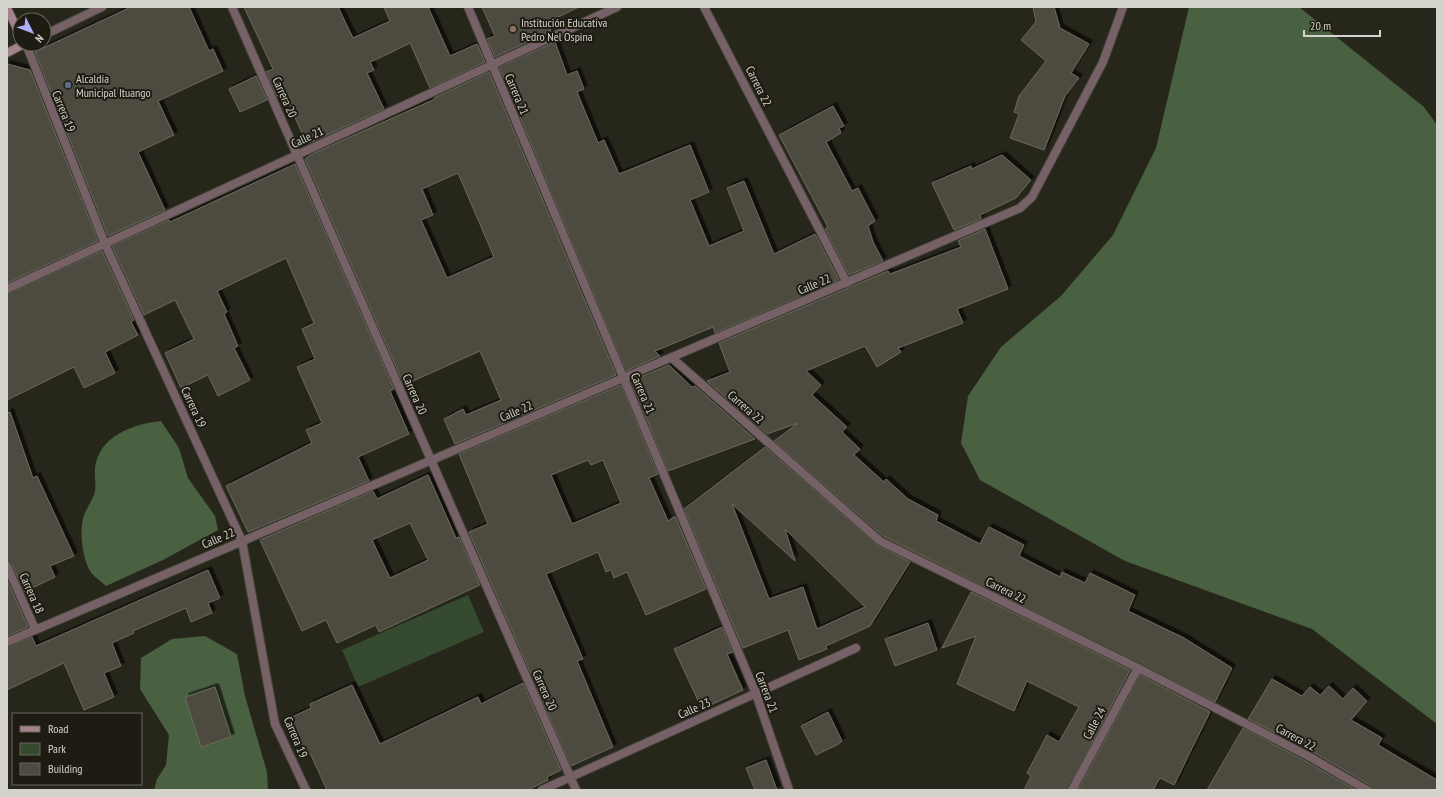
<svg xmlns="http://www.w3.org/2000/svg" width="1444" height="797" font-family="'PT Sans Narrow',sans-serif">
	<defs>
		<filter id="shadow"><feDropShadow dx="3.5" dy="-3.5" stdDeviation="0" flood-color="#0009"/></filter>
	</defs>
	<rect width="100%" height="100%" fill="#27261b"/>
	<!-- green -->
	<path fill="#354a2e" d="M 468,595 L 484,632 L 358,687 L 342,650 Z"/>
	<!-- forest -->
	<path fill="#496141" d="M 1189,7 L 1299,7 L 1424,107 L 1437,125 L 1437,724 L 1312,629 L 1125,561 L 980,480 L 961,443 L 968,396 L 1001,347 L 1061,296 L 1113,235 L 1156,148 Z
		M 161,421 L 179,448 L 188,478 L 215,516 L 218,530 L 163,560 L 106,586 C 101,581 93,576 90,571 C 82,557 79,530 84,515 C 87,508 91,502 94,495 C 97,487 94,477 95,468 C 99,436 133,424 161,421 Z
		M 205,636 L 237,654 L 245,696 L 267,772 L 268,790 L 154,790 L 157,779 L 166,765 L 169,735 L 140,689 L 141,658 L 172,639 Z"/>
	<!-- building -->
	<path fill="#4d4b3f" stroke="#6b695d" fill-rule="evenodd" filter="url(#shadow)" d="M 131,7 L 189,7 L 209,51 L 213,49 L 223,71 L 158,101 L 174,135 L 138,152 L 165,210 L 108,236 L 35,52 Z
		M 244,7 L 338,7 L 353,38 L 390,21 L 384,7 L 428,7 L 450,56 L 477,44 L 485,62 L 430,88 L 410,43 L 390,53 L 370,62 L 374,70 L 367,73 L 384,109 L 307,144 L 284,93 L 277,96 L 266,72 L 273,69 Z
		M 482,7 L 579,7 L 548,22 L 551,31 L 495,57 L 487,39 L 495,36 Z
		M 1033,7 L 1054,7 L 1060,28 L 1089,44 L 1071,73 L 1079,78 L 1065,96 L 1044,150 L 1010,138 L 1019,114 L 1014,112 L 1019,96 L 1046,61 L 1021,40 L 1036,22 Z
		M 555,42 L 567,75 L 577,71 L 584,89 L 577,92 L 598,143 L 604,140 L 619,174 L 690,145 L 709,192 L 690,200 L 709,246 L 744,231 L 727,188 L 744,181 L 774,254 L 815,234 L 839,280 L 715,333 L 713,327 L 655,351 L 660,356 L 626,371 L 499,67 Z
		M 7,64 L 30,70 L 98,241 L 7,283 Z
		M 489,72 L 616,375 L 455,444 L 444,419 L 463,409 L 466,415 L 501,400 L 480,351 L 404,385 L 305,159 L 312,154 L 435,99 L 434,98 ZM 458,173 L 494,257 L 447,278 L 421,220 L 433,215 L 422,189 Z
		M 256,76 L 267,100 L 240,112 L 229,89 Z
		M 833,106 L 844,126 L 839,128 L 841,133 L 826,142 L 852,191 L 858,188 L 875,221 L 868,226 L 873,242 L 883,261 L 849,275 L 825,229 L 828,227 L 779,135 Z
		M 1002,155 L 1031,180 L 1016,198 L 980,215 L 981,219 L 954,230 L 932,183 L 971,166 L 972,169 Z
		M 295,164 L 394,389 L 390,391 L 409,434 L 358,457 L 369,481 L 248,532 L 226,486 L 312,443 L 306,430 L 322,423 L 297,367 L 315,359 L 302,329 L 314,323 L 286,258 L 217,291 L 227,312 L 224,314 L 238,346 L 234,348 L 250,380 L 218,396 L 208,375 L 181,388 L 165,353 L 194,339 L 175,300 L 144,315 L 112,246 L 169,220 L 170,222 Z
		M 985,229 L 1008,289 L 957,309 L 963,323 L 898,348 L 901,352 L 877,367 L 865,346 L 806,371 L 821,385 L 812,395 L 847,427 L 842,432 L 860,449 L 854,455 L 884,482 L 886,479 L 908,499 L 938,515 L 936,521 L 980,544 L 989,527 L 1024,545 L 1019,556 L 1060,577 L 1062,572 L 1085,583 L 1090,573 L 1135,595 L 1128,611 L 1184,638 L 1232,668 L 1215,702 L 883,536 L 774,441 L 798,423 L 767,434 L 707,381 L 730,372 L 719,343 L 888,271 L 890,274 L 961,247 L 958,241 Z
		M 102,251 L 134,320 L 131,322 L 138,335 L 105,352 L 115,373 L 84,388 L 74,367 L 7,400 L 7,294 Z
		M 669,365 L 692,387 L 695,386 L 755,439 L 668,471 L 631,381 Z
		M 621,385 L 658,474 L 649,478 L 668,521 L 675,516 L 706,589 L 646,615 L 627,572 L 614,578 L 611,570 L 606,572 L 598,552 L 546,574 L 583,659 L 577,661 L 613,747 L 571,766 L 469,532 L 488,524 L 459,454 ZM 588,460 L 591,465 L 603,460 L 621,503 L 572,524 L 551,475 Z
		M 10,412 L 33,478 L 37,476 L 74,556 L 50,566 L 55,577 L 24,592 L 12,564 L 7,561 L 7,413 Z
		M 765,447 L 877,545 L 910,562 L 870,626 L 826,646 L 827,649 L 799,660 L 788,630 L 743,648 L 684,509 ZM 732,504 L 795,561 L 785,529 L 865,607 L 817,629 L 803,587 L 769,599 Z
		M 428,475 L 456,538 L 459,537 L 480,585 L 379,632 L 376,625 L 337,643 L 326,620 L 302,631 L 260,540 L 373,491 L 377,499 ZM 410,523 L 428,560 L 390,578 L 372,540 Z
		M 208,570 L 220,598 L 208,603 L 212,613 L 191,622 L 186,608 L 133,631 L 134,633 L 112,643 L 121,666 L 104,673 L 114,697 L 84,710 L 64,663 L 7,690 L 7,647 L 32,637 L 36,646 Z
		M 7,580 L 28,627 L 7,636 Z
		M 971,592 L 1130,670 L 1067,790 L 1024,790 L 1031,776 L 1027,773 L 1047,735 L 1059,742 L 1079,707 L 1027,681 L 1014,711 L 957,684 L 976,636 L 942,648 Z
		M 928,623 L 937,650 L 895,666 L 885,639 Z
		M 722,627 L 733,652 L 727,654 L 743,690 L 702,709 L 674,649 Z
		M 1140,675 L 1210,712 L 1174,785 L 1160,778 L 1153,790 L 1078,790 Z
		M 1272,679 L 1302,696 L 1310,687 L 1320,695 L 1329,686 L 1343,699 L 1353,688 L 1367,701 L 1351,720 L 1382,738 L 1378,745 L 1437,780 L 1437,790 L 1372,790 L 1370,785 L 1313,752 L 1248,719 Z
		M 523,683 L 561,770 L 547,777 L 548,780 L 528,790 L 327,790 L 310,753 L 306,755 L 290,718 L 311,708 L 310,704 L 352,685 L 380,744 L 478,697 L 481,704 Z
		M 215,687 L 231,737 L 201,747 L 185,697 Z
		M 828,712 L 842,741 L 837,745 L 816,755 L 801,726 Z
		M 1243,728 L 1307,762 L 1356,790 L 1207,790 Z
		M 766,760 L 777,790 L 755,790 L 746,768 Z"/>
	<g fill="none" stroke-linecap="round" stroke-linejoin="round">
		<defs>
			<path id="street" d="M 232,7 L 576,790
				M 468,7 L 756,694 L 789,790
				M 704,7 L 847,283
				M 44,35 L 102,7
				M 26,44 L 105,244 L 242,541 L 275,724 L 306,790
				M 7,289 L 617,7
				M 672,358 L 880,541 L 1138,668 L 1310,757 L 1367,790
				M 7,566 L 35,629
				M 7,642 L 1020,208 L 1032,197 L 1103,62 L 1123,7
				M 542,790 L 856,648
				M 1072,790 L 1138,668"/>
			<path id="secondary" d="M 7,8 L 20,35
				M 7,53 L 24,44"/>
		</defs>
		<!-- street casing -->
		<use href="#street" stroke="#434237" stroke-width="10"/>
		<!-- secondary casing -->
		<use href="#secondary" stroke="#434237" stroke-width="10"/>
		<!-- street -->
		<use href="#street" stroke="#756166" stroke-width="8"/>
		<!-- secondary -->
		<use href="#secondary" stroke="#a2838b" stroke-width="8"/>
	</g>
	<!-- markers -->
	<circle fill="#8d6e63" stroke="#1e1c12" stroke-width="1.5" cx="513" cy="29" r="4"/>
	<circle fill="#5c6f8a" stroke="#1e1c12" stroke-width="1.5" cx="68" cy="85" r="4"/>
	<g text-anchor="middle" dominant-baseline="central" stroke-width="4" stroke-linejoin="round" paint-order="stroke">
		<!-- poi labels -->
		<g font-size="12" fill="#d3d2cb" stroke="#1e1c12" text-anchor="start">
			<text x="521" y="22">Institución Educativa<tspan x="521" dy="14">Pedro Nel Ospina</tspan></text>
			<text x="76" y="78">Alcaldía<tspan x="76" dy="14">Municipal Ituango</tspan></text>
		</g>
		<!-- street labels -->
		<g font-size="12" fill="#d3d2cb" stroke="#1e1c12">
			<text transform="translate(759 86) rotate(63)">Carrera 22</text>
			<text transform="translate(517 94) rotate(67)">Carrera 21</text>
			<text transform="translate(285 97) rotate(66)">Carrera 20</text>
			<text transform="translate(64 111) rotate(68)">Carrera 19</text>
			<text transform="translate(307 137) rotate(-25)">Calle 21</text>
			<text transform="translate(814 284) rotate(-23)">Calle 22</text>
			<text transform="translate(643 393) rotate(67)">Carrera 21</text>
			<text transform="translate(415 394) rotate(66)">Carrera 20</text>
			<text transform="translate(194 407) rotate(65)">Carrera 19</text>
			<text transform="translate(746 407) rotate(41)">Carrera 22</text>
			<text transform="translate(516 411) rotate(-23)">Calle 22</text>
			<text transform="translate(218 538) rotate(-23)">Calle 22</text>
			<text transform="translate(1006 590) rotate(26)">Carrera 22</text>
			<text transform="translate(32 593) rotate(66)">Carrera 18</text>
			<text transform="translate(545 690) rotate(66)">Carrera 20</text>
			<text transform="translate(767 692) rotate(69)">Carrera 21</text>
			<text transform="translate(694 708) rotate(-24)">Calle 23</text>
			<text transform="translate(1094 723) rotate(-62)">Calle 24</text>
			<text transform="translate(296 737) rotate(67)">Carrera 19</text>
			<text transform="translate(1296 737) rotate(28)">Carrera 22</text>
		</g>
	</g>
	<!-- border -->
	<rect width="1444" height="797" fill="none" stroke="#d3d2cb" stroke-width="16"/>
	<!-- legend -->
	<rect x="12" y="713" width="130" height="72" fill="#1e1c12" stroke="#66655c"/>
	<rect x="20" y="726" width="20" height="6" fill="#a2838b" stroke="#66655c"/>
	<text x="48" y="733" font-size="12" fill="#d3d2cb">Road</text>
	<rect x="20" y="743" width="20" height="12" fill="#354a2e" stroke="#66655c"/>
	<text x="48" y="753" font-size="12" fill="#d3d2cb">Park</text>
	<rect x="20" y="763" width="20" height="12" fill="#4d4b3f" stroke="#66655c"/>
	<text x="48" y="773" font-size="12" fill="#d3d2cb">Building</text>
	<!-- north arrow -->
	<g transform="translate(32 32) rotate(132)"><circle r="19" fill="#1e1c12" stroke="#66655c"/>
	<path d="M0-3L7 15L0 10L-7 15Z" fill="#adaffb"/>
	<text y="-6" font-size="11" font-weight="bold" text-anchor="middle" fill="#d3d2cb">N</text>
	</g>
	<!-- scale -->
	<path d="M1304 30v6h76v-6" fill="none" stroke="#d3d2cb" stroke-width="2"/>
	<text x="1310" y="30" font-size="12" fill="#d3d2cb" stroke="#1e1c12" stroke-width="3" paint-order="stroke">20 m</text>
</svg>
